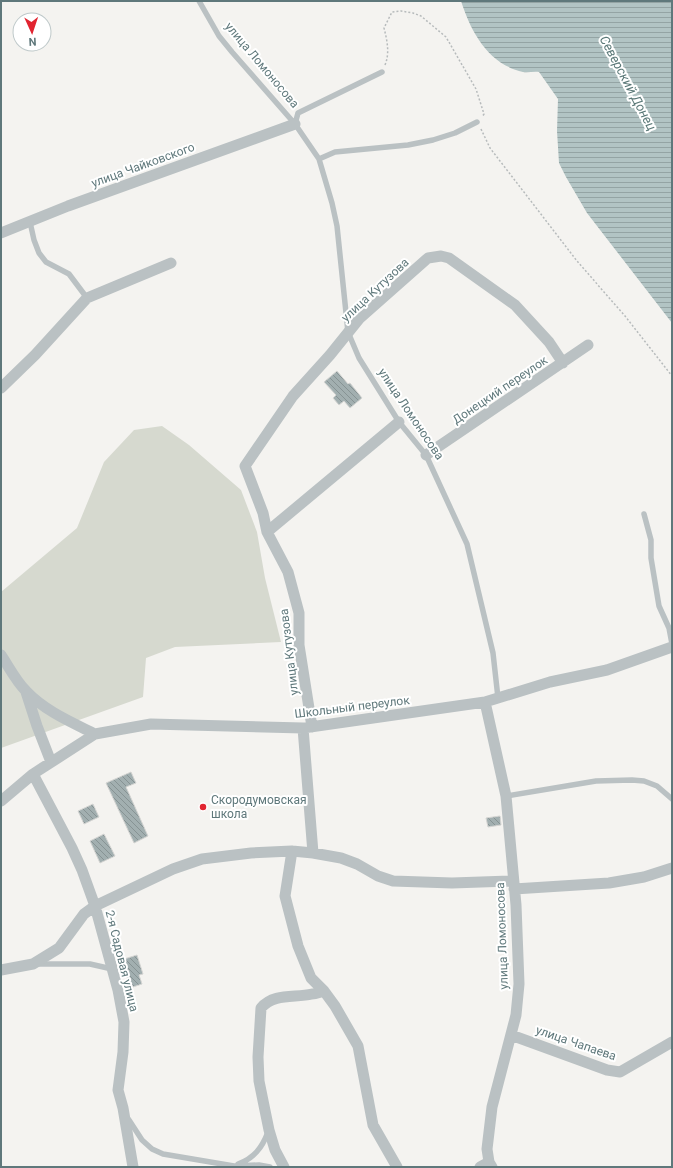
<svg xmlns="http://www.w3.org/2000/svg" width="673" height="1168" font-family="Roboto,sans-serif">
	<defs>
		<pattern id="water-rules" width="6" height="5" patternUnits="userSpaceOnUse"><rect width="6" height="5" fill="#b2c4c4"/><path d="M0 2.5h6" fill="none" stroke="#94a4a4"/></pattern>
		<pattern id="building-back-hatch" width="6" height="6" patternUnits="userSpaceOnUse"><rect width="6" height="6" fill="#a2afb0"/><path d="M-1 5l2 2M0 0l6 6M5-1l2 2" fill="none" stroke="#879394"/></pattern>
	</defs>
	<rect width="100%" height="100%" fill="#f4f3f0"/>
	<!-- green -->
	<path fill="#d6d9cf" d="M 162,426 L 189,445 L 241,490 L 257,532 L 265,578 L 281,642 L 175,647 L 146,658 L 143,697 L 1,748 L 1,592 L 77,528 L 104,462 L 134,430 Z"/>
	<!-- water -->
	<path fill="url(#water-rules)" d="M 461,1 L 672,1 L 672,323 L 587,213 L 566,177 L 559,163 L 557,131 L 558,99 L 539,72 C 534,71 528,73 523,72 C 488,64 471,32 461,1 Z"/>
	<!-- building -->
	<path fill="url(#building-back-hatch)" stroke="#d5d5d3" d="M 337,371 L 348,384 L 350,383 L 362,398 L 350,408 L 344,401 L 339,405 L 333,398 L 336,395 L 324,382 Z
		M 131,772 L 136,783 L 126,787 L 148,836 L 134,843 L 106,783 Z
		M 93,804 L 99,817 L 84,824 L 78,811 Z
		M 500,816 L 501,825 L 488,827 L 486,818 Z
		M 104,834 L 115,856 L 100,863 L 90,841 Z
		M 137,955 L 143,974 L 139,975 L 142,984 L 130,988 L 121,960 Z"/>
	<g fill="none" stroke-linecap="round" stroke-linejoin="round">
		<!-- path -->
		<path stroke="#b7bbbc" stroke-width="1.5" stroke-dasharray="2 2" stroke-linecap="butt" d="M 385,65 C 390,53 387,40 384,28 L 392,12 L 401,11 L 413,13 L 421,16 L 446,37 L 476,89 L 484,114 L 482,117
			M 481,129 L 490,148 L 577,261 L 625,316 L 672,376"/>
		<!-- service -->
		<path stroke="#bac1c3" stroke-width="5.5" d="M 199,1 L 219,36 L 232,52 L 295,124 L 319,159 L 332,203 L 337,226 L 348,332 L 359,358 L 399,422 L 426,455 L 467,544 L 493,653 L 498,698
			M 295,124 L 298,113 L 382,72
			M 319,159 L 335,152 L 408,145 L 433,140 L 455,133 L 477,122
			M 30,222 L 34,240 L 39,253 L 46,262 L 69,274 L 87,298
			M 644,514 L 651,540 L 651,558 L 659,606 L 669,628 L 672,644
			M 506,796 L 596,781 L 632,780 L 644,781 L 657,786 L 672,799
			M 37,964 L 90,964 L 112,969
			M 129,1120 L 142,1140 L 152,1149 L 163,1154 L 234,1166 L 259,1165 L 270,1167
			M 238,1164 C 254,1158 262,1148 268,1132"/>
		<!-- minor -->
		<path stroke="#bac1c3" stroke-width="11" d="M 1,233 L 68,206 L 295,124
			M 1,388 L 35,355 L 87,298 L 171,263
			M 426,455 L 588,345
			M 267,532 L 399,422
			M 1,655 C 9,667 16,681 26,691 C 45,711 71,722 95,734
			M 26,692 L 37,726 L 51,762
			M 485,702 L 506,796 L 516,905 L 519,984 L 516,1015 L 492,1107 L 487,1149 L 489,1162 L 492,1167
			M 312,727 L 299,645 L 299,613 L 288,572 L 267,532 L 263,513 L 245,466 L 293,396 L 330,355 L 359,319 L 428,258 L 441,256 L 449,258 L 515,305 L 549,342 L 563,363
			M 303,728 L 313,853
			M 33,774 L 72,848 L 82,870 L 95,906 L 118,990 L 124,1022 L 123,1052 L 118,1090 L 123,1108 L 133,1167
			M 1,801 L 33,774 L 95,734 L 151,724 L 303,728 L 485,702 L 550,682 L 607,670 L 672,647
			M 292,851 L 285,896 L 298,946 L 311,978 L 324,991 L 335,1006 L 358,1046 L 373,1125 L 397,1167
			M 514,889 L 609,883 L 644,877 L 672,868
			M 1,970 L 33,964 L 59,948 L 84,914 L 95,906 L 173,869 L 202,859 L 251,853 L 292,851 L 313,853 L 341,858 L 357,864 L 378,876 L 393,881 L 452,883 L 513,881
			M 511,1035 L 607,1070 L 620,1072 L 672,1042
			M 284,1167 L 275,1150 L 269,1130 L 259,1081 L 258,1057 L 261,1008 C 274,993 294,998 312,994 C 316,994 320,992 324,991
			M 480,1167 L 489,1162"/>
	</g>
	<!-- markers -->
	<circle fill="#e12430" stroke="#fff" stroke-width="1.5" cx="203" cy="807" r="4"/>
	<g text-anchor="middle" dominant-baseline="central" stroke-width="4" stroke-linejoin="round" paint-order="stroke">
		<!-- street labels -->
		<g font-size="12" fill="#5f787b" stroke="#fff">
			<text transform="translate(262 65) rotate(50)">улица Ломоносова</text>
			<text transform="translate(143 165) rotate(-20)">улица Чайковского</text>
			<text transform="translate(375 290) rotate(-43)">улица Кутузова</text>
			<text transform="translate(500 390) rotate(-34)">Донецкий переулок</text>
			<text transform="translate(411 414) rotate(56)">улица Ломоносова</text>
			<text transform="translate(289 652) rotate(-97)">улица Кутузова</text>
			<text transform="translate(352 707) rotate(-7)">Школьный переулок</text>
			<text transform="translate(502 936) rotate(-92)">улица Ломоносова</text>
			<text transform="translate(122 961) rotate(76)">2-я Садовая улица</text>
			<text transform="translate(576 1043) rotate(19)">улица Чапаева</text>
		</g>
		<!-- poi labels -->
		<g font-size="12" fill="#5f787b" stroke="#fff" text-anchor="start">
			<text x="211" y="800">Скородумовская<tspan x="211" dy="14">школа</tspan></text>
		</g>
		<!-- water labels -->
		<g font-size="13" font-style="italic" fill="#5a7877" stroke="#fff">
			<text transform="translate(628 83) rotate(62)">Северский Донец</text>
		</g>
	</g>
	<!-- border -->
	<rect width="673" height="1168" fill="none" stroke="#5f787b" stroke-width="4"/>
	<!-- north arrow -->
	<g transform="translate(32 32) rotate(177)"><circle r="19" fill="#ffffff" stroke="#bfc9ca"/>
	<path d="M0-3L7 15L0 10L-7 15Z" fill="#e12430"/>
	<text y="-6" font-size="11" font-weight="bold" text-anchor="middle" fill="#5f787b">N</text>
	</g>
</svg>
